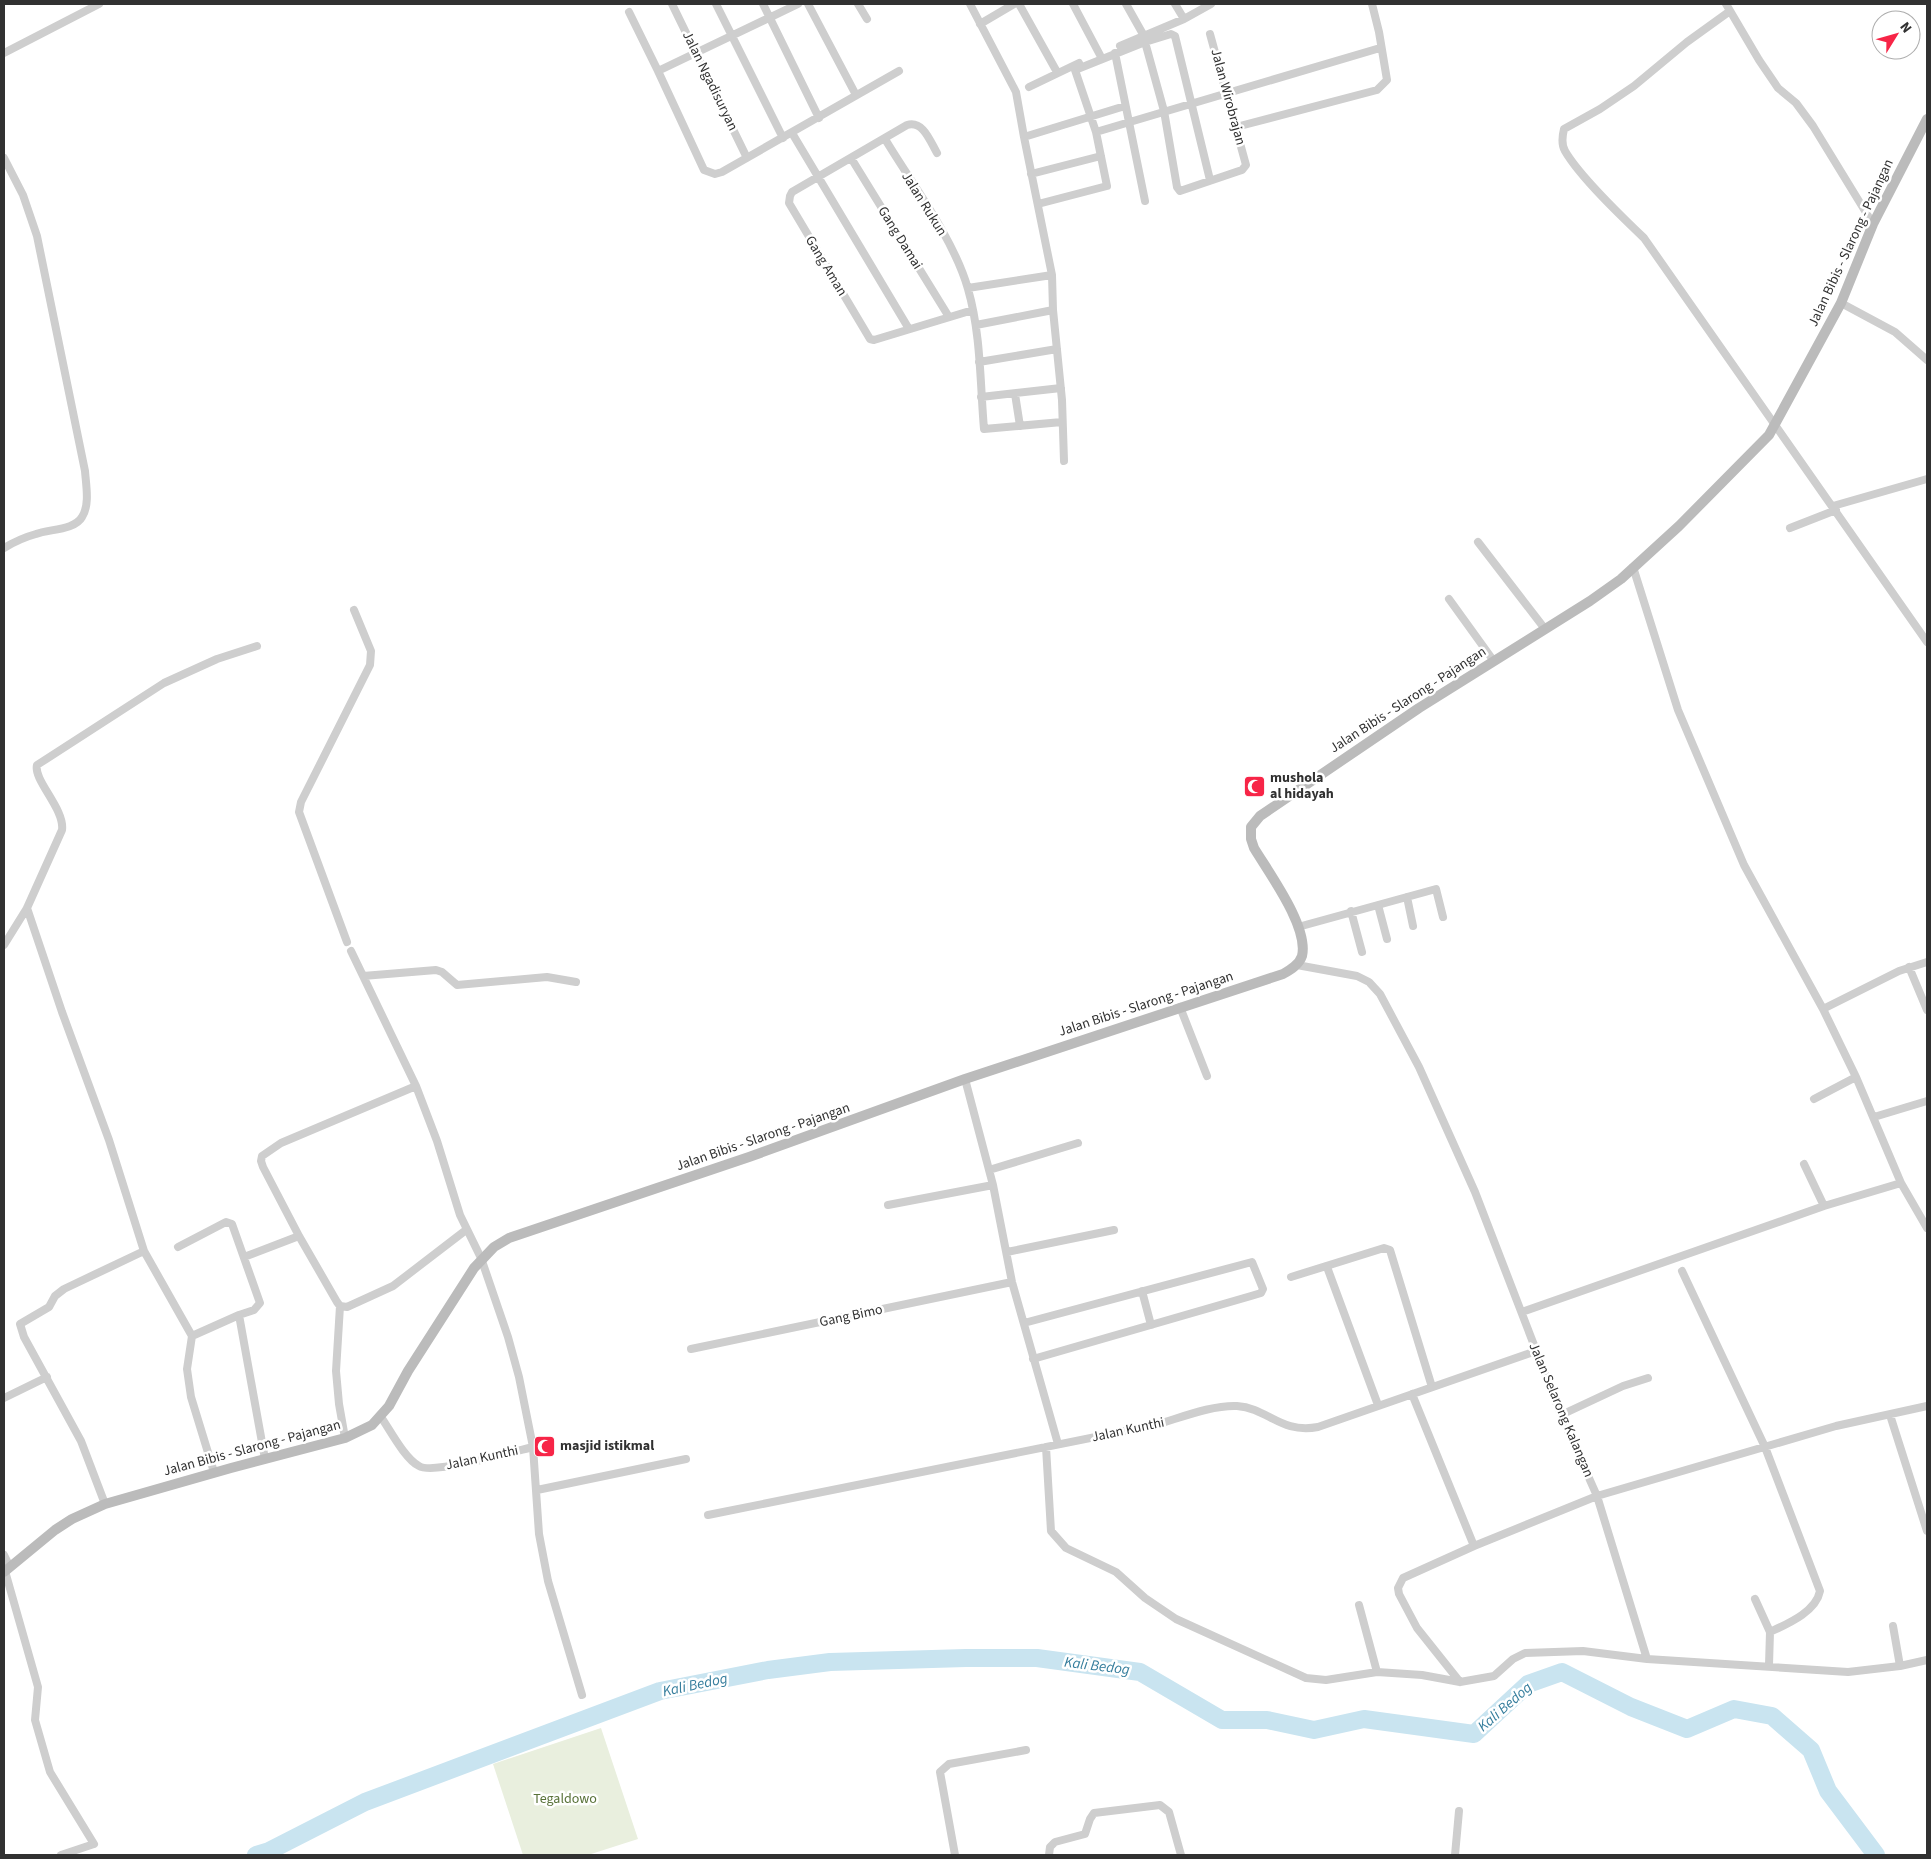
<svg xmlns="http://www.w3.org/2000/svg" width="1931" height="1859" font-family="'Source Sans 3',sans-serif">
	<rect width="100%" height="100%" fill="#fff"/>
	<!-- green -->
	<path fill="#e9efde" d="M 601,1728 L 638,1839 L 588,1855 L 523,1855 L 493,1764 Z"/>
	<g fill="none" stroke-linecap="round" stroke-linejoin="round">
		<!-- river -->
		<path stroke="#c9e4f0" stroke-width="18" d="M 256,1855 L 269,1851 L 365,1802 L 660,1691 L 768,1670 L 830,1662 L 966,1658 L 1037,1658 L 1140,1672 L 1222,1720 L 1267,1720 L 1314,1730 L 1364,1719 L 1474,1734 L 1528,1684 L 1562,1672 L 1631,1707 L 1687,1729 L 1734,1709 L 1772,1716 L 1811,1750 L 1828,1791 L 1876,1855"/>
		<!-- street -->
		<path stroke="#cecece" stroke-width="8" d="M 672,4 L 747,158
			M 716,4 L 783,138
			M 763,4 L 819,118
			M 798,4 L 658,71 L 704,170 L 715,174 L 722,172 L 899,71
			M 808,4 L 856,95
			M 858,4 L 867,19
			M 970,4 L 1016,92 L 1024,137 L 1052,275 L 1053,310 L 1062,400 L 1064,461
			M 1019,4 L 1057,72
			M 1073,4 L 1100,55
			M 1126,4 L 1144,36
			M 1175,4 L 1184,19
			M 1726,4 L 1759,60 L 1778,88 L 1796,103 L 1813,126 L 1873,224
			M 1730,11 L 1687,42 L 1634,86 L 1600,109 L 1564,129 C 1562,137 1561,144 1565,151 C 1580,177 1622,217 1644,238 L 1927,642
			M 629,12 L 658,71
			M 980,24 L 1014,4
			M 1145,42 L 1164,111 L 1177,187 L 1180,191 L 1236,172 L 1242,170 L 1246,165 L 1210,34
			M 1120,46 L 1184,19 L 1211,4
			M 4,53 L 99,4
			M 1115,53 L 1145,201
			M 1029,87 L 1079,63
			M 1236,127 L 1377,90 L 1387,80 L 1379,32 L 1372,4
			M 1096,132 L 1380,48
			M 792,133 L 909,329
			M 1024,137 L 1125,106
			M 885,139 C 912,184 954,239 968,289 C 981,334 980,383 984,429 L 1062,422
			M 937,153 C 930,141 923,120 907,125 L 792,192 L 790,196 L 789,203 L 870,339 L 874,340 L 973,310
			M 4,158 L 23,195 L 37,236 L 85,471 C 86,485 90,505 82,517 C 75,530 49,529 36,534 C 25,537 14,542 4,548
			M 851,158 L 949,317
			M 1031,174 L 1101,156
			M 1038,204 L 1107,186 L 1096,132 L 1075,70 L 1145,42 L 1171,34 L 1175,36 L 1210,180
			M 968,288 L 1052,275
			M 1841,303 L 1895,332 L 1927,360
			M 976,325 L 1053,310
			M 979,362 L 1057,349
			M 1015,394 L 1020,426
			M 981,397 L 1061,388
			M 1833,506 L 1927,479
			M 1790,528 L 1836,510
			M 1478,542 L 1545,629
			M 1633,567 L 1678,710 L 1744,865 L 1823,1009 L 1856,1077 L 1901,1183 L 1927,1228
			M 1449,599 L 1493,660
			M 1407,897 L 1413,926
			M 1378,905 L 1387,939
			M 27,908 L 62,1012 L 109,1140 L 144,1251 L 192,1336 L 239,1315
			M 1351,911 L 1362,952
			M 1298,927 L 1436,889 L 1443,917
			M 347,942 L 299,812 L 301,802 L 370,665 L 371,651 L 354,610
			M 4,945 L 27,908 L 62,830 C 65,809 33,780 37,765 L 164,683 L 217,659 L 257,646
			M 351,951 L 416,1086 L 437,1141 L 460,1215 L 481,1258 L 508,1337 L 519,1377 L 533,1447 L 539,1534 L 548,1581 L 582,1695
			M 1297,965 L 1357,976 L 1369,982 L 1380,994 L 1419,1067 L 1475,1192 L 1561,1415 L 1597,1496 L 1647,1659 L 1848,1672 L 1900,1666 L 1927,1660
			M 1909,967 L 1927,1010
			M 363,976 L 436,970 L 442,972 L 457,985 L 547,977 L 576,982
			M 1180,1007 L 1207,1076
			M 1823,1009 L 1899,971 L 1927,962
			M 965,1079 L 993,1185 L 1012,1282 L 1058,1444
			M 1814,1099 L 1856,1077
			M 1874,1117 L 1927,1101
			M 1804,1164 L 1824,1206
			M 989,1170 L 1078,1143
			M 888,1205 L 993,1185
			M 299,1236 L 263,1167 L 261,1161 L 262,1156 L 281,1143 L 416,1086
			M 178,1247 L 226,1222 L 232,1224 L 260,1303 L 254,1310 L 239,1315 L 265,1459
			M 1007,1252 L 1114,1230
			M 244,1257 L 299,1236 L 337,1302 L 340,1306 L 347,1307 L 393,1286 L 466,1230
			M 1327,1267 L 1378,1405
			M 1682,1271 L 1765,1447 L 1820,1591 C 1816,1612 1787,1624 1770,1632
			M 1291,1277 L 1384,1248 L 1390,1250 L 1432,1387
			M 1142,1291 L 1151,1325
			M 340,1306 L 336,1371 L 339,1404 L 345,1438
			M 1522,1312 L 1824,1206 L 1901,1183
			M 1024,1323 L 1252,1262 L 1263,1289 L 1261,1293 L 1251,1296 L 1033,1359
			M 192,1336 L 187,1369 L 191,1397 L 214,1472
			M 691,1349 L 1012,1282
			M 1412,1394 L 1474,1546 L 1597,1496 L 1836,1426 L 1927,1406
			M 4,1398 L 47,1377
			M 1561,1415 L 1623,1386 L 1648,1378
			M 1890,1415 L 1927,1531
			M 381,1417 C 390,1430 405,1459 419,1466 C 433,1475 513,1452 533,1447
			M 1046,1447 L 1051,1531 L 1066,1548 L 1116,1572 L 1145,1598 L 1176,1619 L 1306,1678 L 1326,1680 L 1377,1672 L 1422,1675 L 1460,1682 L 1494,1676 L 1513,1659 L 1525,1653 L 1583,1651 L 1647,1659
			M 537,1490 L 686,1459
			M 105,1504 L 81,1441 L 24,1337 L 20,1324 L 49,1307 L 55,1296 L 64,1289 L 144,1251
			M 708,1515 L 1155,1425 C 1180,1418 1211,1405 1237,1406 C 1268,1408 1280,1434 1318,1427 L 1536,1351
			M 4,1555 L 10,1567
			M 5,1571 L 38,1687 L 35,1720 L 50,1772 L 94,1844 L 61,1855
			M 1755,1599 L 1770,1632 L 1769,1665
			M 1359,1605 L 1377,1672
			M 1893,1626 L 1900,1666
			M 1460,1682 L 1417,1628 L 1399,1594 L 1398,1588 L 1403,1578 L 1474,1546
			M 955,1855 L 940,1772 L 949,1764 L 1026,1750
			M 1049,1855 L 1050,1847 L 1055,1842 L 1085,1834 L 1090,1819 L 1094,1813 L 1160,1805 L 1169,1812 L 1181,1855
			M 1455,1855 L 1459,1811"/>
		<!-- secondary -->
		<path stroke="#bbb" stroke-width="10" d="M 4,1572 L 55,1530 L 72,1519 L 105,1504 L 231,1468 L 345,1438 L 372,1425 L 389,1406 L 408,1371 L 474,1268 L 494,1247 L 509,1238 L 749,1157 L 965,1079 L 1283,974 C 1290,970 1299,965 1302,956 C 1309,927 1269,873 1254,848 L 1251,839 L 1251,827 L 1260,816 L 1419,708 L 1590,601 L 1621,579 L 1679,526 L 1769,435 L 1841,303 L 1873,224 L 1927,119"/>
	</g>
	<!-- icons -->
	<defs>
		<symbol id="mosque-square" viewBox="-11 -11 22 22"><rect x="-9" y="-9" width="18" height="18" rx="4" fill="#f72547" stroke="#fff"/><path d="M3.5-4.9A6 6 0 1 0 3.5 4.9A5 5 0 1 1 3.5-4.9Z" fill="#fff"/></symbol>
	</defs>
	<g fill-rule="evenodd">
		<use href="#mosque-square" x="1242" y="774" width="25" height="25"/>
		<use href="#mosque-square" x="532" y="1434" width="25" height="25"/>
	</g>
	<g text-anchor="middle" dominant-baseline="central" stroke-width="5" stroke-linejoin="round" paint-order="stroke">
		<!-- street labels -->
		<g font-size="14" fill="#313131" stroke="#fff">
			<text transform="translate(710 81) rotate(64)">Jalan Ngadisuryan</text>
			<text transform="translate(1228 97) rotate(75)">Jalan Wirobrajan</text>
			<text transform="translate(924 204) rotate(58)">Jalan Rukun</text>
			<text transform="translate(900 238) rotate(58)">Gang Damai</text>
			<text transform="translate(1851 243) rotate(-65)">Jalan Bibis - Slarong - Pajangan</text>
			<text transform="translate(826 266) rotate(59)">Gang Aman</text>
			<text transform="translate(1408 700) rotate(-33)">Jalan Bibis - Slarong - Pajangan</text>
			<text transform="translate(1146 1004) rotate(-18)">Jalan Bibis - Slarong - Pajangan</text>
			<text transform="translate(763 1137) rotate(-19)">Jalan Bibis - Slarong - Pajangan</text>
			<text transform="translate(851 1316) rotate(-12)">Gang Bimo</text>
			<text transform="translate(1561 1410) rotate(67)">Jalan Selarong Kalangan</text>
			<text transform="translate(1128 1430) rotate(-12)">Jalan Kunthi</text>
			<text transform="translate(252 1448) rotate(-15)">Jalan Bibis - Slarong - Pajangan</text>
			<text transform="translate(482 1458) rotate(-12)">Jalan Kunthi</text>
		</g>
		<!-- poi labels -->
		<g font-size="14" font-weight="bold" fill="#313131" stroke="#fff" text-anchor="start">
			<text x="1270" y="778">mushola<tspan x="1270" dy="16">al hidayah</tspan></text>
			<text x="560" y="1446">masjid istikmal</text>
		</g>
		<!-- park labels -->
		<g font-size="14" fill="#597239" stroke="#fff">
			<text x="565" y="1799">Tegaldowo</text>
		</g>
		<!-- water labels -->
		<g font-size="15" font-style="italic" fill="#367e9d" stroke="#fff">
			<text transform="translate(1097 1666) rotate(7)">Kali Bedog</text>
			<text transform="translate(695 1685) rotate(-12)">Kali Bedog</text>
			<text transform="translate(1505 1707) rotate(-41)">Kali Bedog</text>
		</g>
	</g>
	<!-- border -->
	<rect width="1931" height="1859" fill="none" stroke="#313131" stroke-width="10"/>
	<!-- north arrow -->
	<g transform="translate(1896 35) rotate(53)"><circle r="24" fill="#ffffff" stroke="#adadad"/>
	<path d="M0-4L9 19L0 12L-9 19Z" fill="#f72547"/>
	<text y="-8" font-size="14" font-weight="bold" text-anchor="middle" fill="#313131">N</text>
	</g>
</svg>
